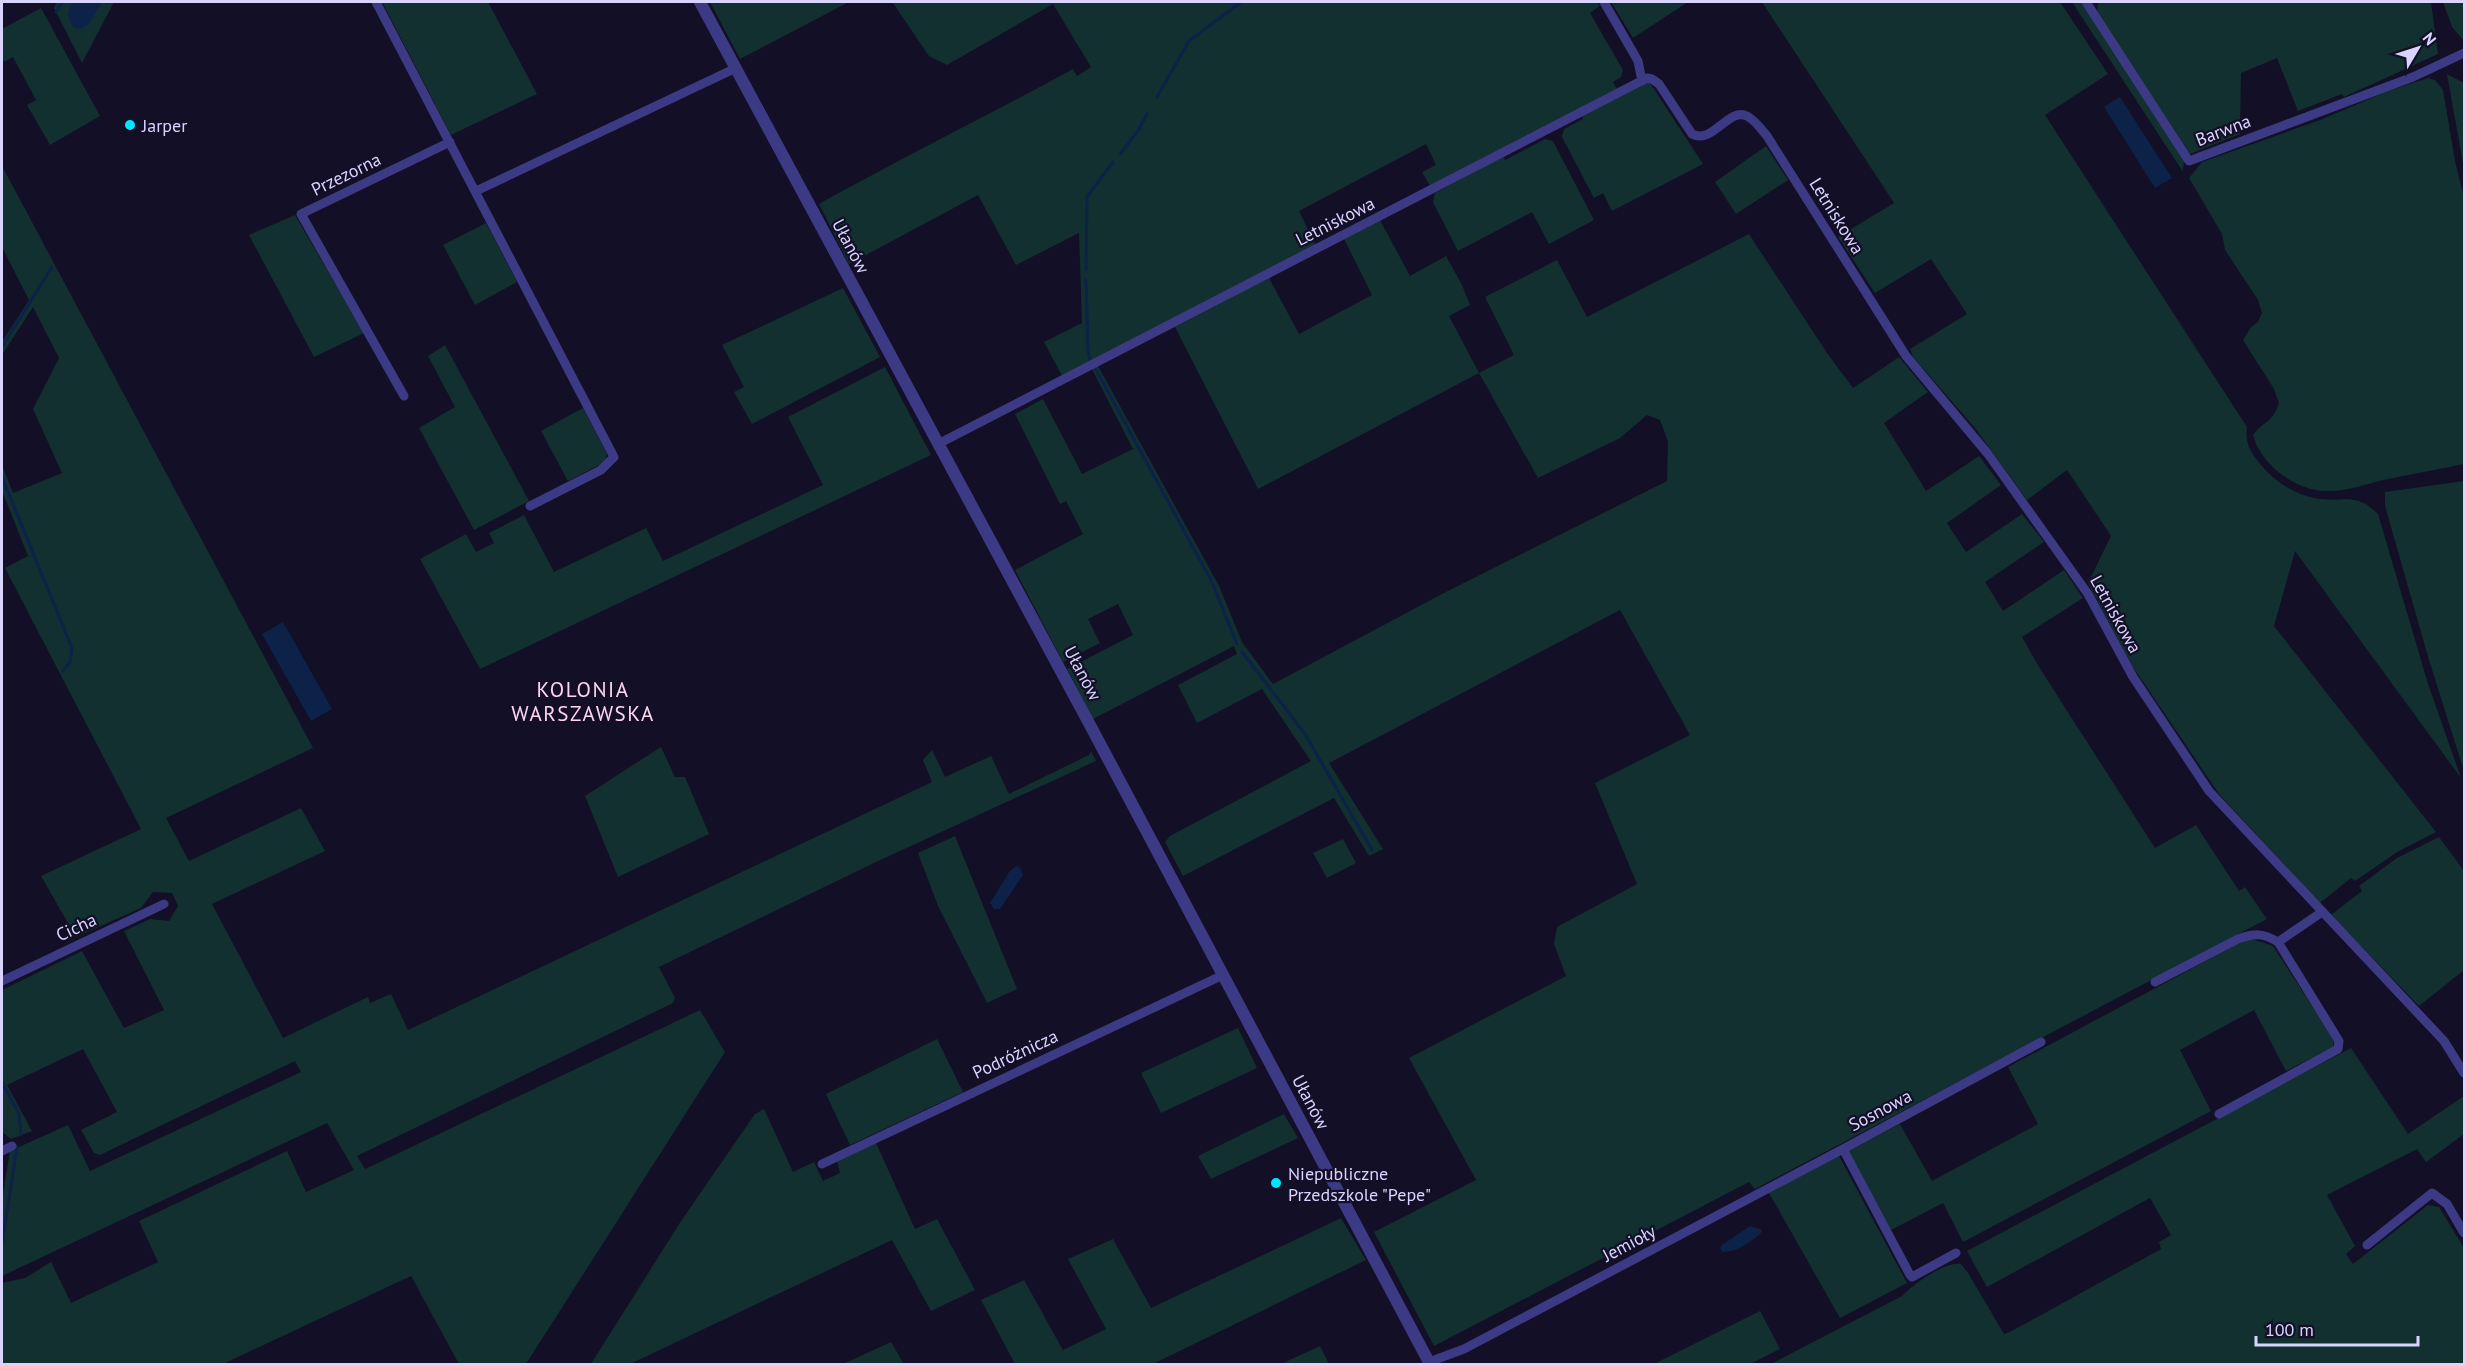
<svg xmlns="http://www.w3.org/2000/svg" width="2466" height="1366" font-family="'PT Sans',sans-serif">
	<rect width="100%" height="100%" fill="#130f26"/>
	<!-- green -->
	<path fill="#12302f" d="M 57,2 L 114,2 L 82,63 L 54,8 Z
		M 382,2 L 488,2 L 537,94 L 451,135 Z
		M 710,2 L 849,2 L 740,59 Z
		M 895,2 L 1597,2 L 1600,6 L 1590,13 L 1623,70 L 1621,77 L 1613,82 L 1617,89 L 1430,186 L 1422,172 L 1436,165 L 1426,144 L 1299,211 L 1316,246 L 1062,376 L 1044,342 L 1082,323 L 1079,233 L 1016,265 L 978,195 L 849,264 L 819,204 C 903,157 989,115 1073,69 L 1077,76 L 1091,67 L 1053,4 L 947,65 L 929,56 L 893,3 Z
		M 1611,2 L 1688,2 L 1633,38 Z
		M 1762,2 L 2060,2 L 2108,74 L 2045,115 L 2247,427 C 2245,443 2250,451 2260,464 C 2274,481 2292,493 2314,498 C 2341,504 2355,490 2378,514 L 2428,684 L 2461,778 L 2295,551 L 2274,626 L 2436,832 L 2397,852 L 2355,881 L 2351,878 L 2320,903 L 2219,794 L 2131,664 L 2088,583 L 2111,536 L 2067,470 L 2027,500 L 1975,428 L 1913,357 L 1910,349 L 1967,314 L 1931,259 L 1875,293 L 1838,237 L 1894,203 Z
		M 2072,2 L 2081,2 L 2184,160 L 2183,172 Z
		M 2102,2 L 2431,2 L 2438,54 L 2344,97 L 2342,94 L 2298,111 L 2277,58 L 2241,73 L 2240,134 L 2190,154 L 2097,12 L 2098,4 Z
		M 2443,2 L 2464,2 L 2464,41 L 2452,27 Z
		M 41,8 L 100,116 L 50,145 L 27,105 L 36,100 L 13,57 L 4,62 L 2,57 L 2,29 Z
		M 2447,74 L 2464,83 L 2464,169 Z
		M 2428,78 L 2435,80 L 2443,90 L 2455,161 L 2464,198 L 2464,464 C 2437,469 2410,475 2383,480 C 2364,485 2345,492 2325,491 C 2295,490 2260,464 2253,435 C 2264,420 2272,424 2279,403 L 2274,389 L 2243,340 L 2251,327 L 2258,322 L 2262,313 L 2258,300 L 2225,250 L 2222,234 L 2189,178 L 2202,162 L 2320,120 L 2386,92 Z
		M 1648,80 L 1703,164 L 1612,211 L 1603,193 L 1594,198 L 1562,137 L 1564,129 L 1583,119 L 1581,115 Z
		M 1545,139 L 1553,141 L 1594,220 L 1549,244 L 1532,212 L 1458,251 L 1433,202 L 1435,193 L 1503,156 L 1505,160 Z
		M 1766,146 L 1788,180 L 1736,214 L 1715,182 Z
		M 2,166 L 313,748 L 166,818 L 189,861 L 301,808 L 325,851 L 212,904 L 283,1038 L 368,997 L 370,1003 L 391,994 L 408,1030 L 932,782 L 923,760 L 932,750 L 945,777 L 991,756 L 1009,794 L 1089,755 L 1091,751 L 1096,761 L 876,862 L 659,967 L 675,998 L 673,1003 L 357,1156 L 365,1169 L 700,1010 L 725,1052 L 526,1364 L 459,1364 L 411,1276 L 223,1364 L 2,1364 L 2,1283 L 25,1278 L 51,1262 L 71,1303 L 158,1262 L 139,1221 L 287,1151 L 306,1192 L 354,1170 L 327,1123 L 2,1276 L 2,1199 L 10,1151 L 68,1125 L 90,1171 L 301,1072 L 295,1061 L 100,1155 L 94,1153 L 81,1130 L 117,1112 L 83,1049 L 7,1085 L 32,1131 L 11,1139 L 2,1132 L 2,990 L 82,951 L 124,1028 L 164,1010 L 124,931 L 150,919 L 169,921 L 178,906 L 172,893 L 153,892 L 141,908 L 76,937 L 41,876 L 141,829 L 5,568 L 28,556 L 2,491 L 2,465 L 13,493 L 62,473 L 33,409 L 59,358 L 33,307 L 2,355 L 2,342 L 29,300 L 2,247 Z
		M 295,215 L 364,333 L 314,357 L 249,235 Z
		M 1380,220 L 1410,276 L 1446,256 L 1462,285 L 1470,305 L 1449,316 L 1479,373 L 1514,355 L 1485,297 L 1557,260 L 1587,317 L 1749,234 L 1827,353 L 1853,388 L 1899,357 L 1928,392 L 1884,423 L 1926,491 L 1979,456 L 2001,485 L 1947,523 L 1966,552 L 2022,514 L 2044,542 L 1985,582 L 2003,611 L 2064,570 L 2083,598 L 2022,637 L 2039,667 L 2155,848 L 2196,825 L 2239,891 L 2245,887 L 2267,919 L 1755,1189 L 1749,1182 L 1434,1346 L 1374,1232 L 1476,1180 L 1409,1058 L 1566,976 L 1554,944 L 1557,927 L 1637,884 L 1595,783 L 1690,735 L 1620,610 L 1329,763 L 1383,849 L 1369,856 L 1334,798 L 1183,876 L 1165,842 L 1170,836 L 1311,761 L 1262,689 L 1197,723 L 1178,685 L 1237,654 L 1234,646 L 1093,719 L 1067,669 L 1133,635 L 1118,604 L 1088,619 L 1100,643 L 1063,662 L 1015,570 L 1083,534 L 1066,501 L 1060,504 L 1015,414 L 1043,399 L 1082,474 L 1133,449 L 1092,369 L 1098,366 L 1219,586 L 1242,642 L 1273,684 L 1440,595 L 1667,481 L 1668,442 L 1660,420 L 1647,415 L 1620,438 L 1538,478 L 1479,373 L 1258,489 L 1175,327 L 1269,278 L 1299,334 L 1372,295 L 1344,239 Z
		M 486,223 L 517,282 L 475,305 L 443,245 Z
		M 843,288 L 880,357 L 752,424 L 734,392 L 744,387 L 722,345 Z
		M 445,345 L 529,501 L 474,530 L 419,428 L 455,407 L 428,356 Z
		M 885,367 L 931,455 L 480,669 L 420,559 L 466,534 L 476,552 L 494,543 L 489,533 L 524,515 L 554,572 L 646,528 L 663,561 L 823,485 L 788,417 Z
		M 583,408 L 607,454 L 605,462 L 568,481 L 541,431 Z
		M 2464,481 L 2464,771 L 2429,660 L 2385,506 L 2385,492 Z
		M 661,747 L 675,777 L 685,777 L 709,834 L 618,877 L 585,796 Z
		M 955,836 L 1017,989 L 987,1003 L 938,906 L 918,853 Z
		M 2439,837 L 2464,871 L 2464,970 L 2419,1006 L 2331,915 L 2362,891 L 2359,886 L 2397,858 Z
		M 1343,839 L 1356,863 L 1327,878 L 1313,853 Z
		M 2249,938 L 2273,946 L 2334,1040 L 2333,1047 L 2286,1071 L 2254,1010 L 2180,1050 L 2211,1111 L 1963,1242 L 1943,1203 L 1891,1230 L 1848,1151 L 1900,1124 L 1932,1181 L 2038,1124 L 2008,1067 Z
		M 1238,1028 L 1257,1068 L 1161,1113 L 1141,1073 Z
		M 937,1039 L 963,1092 L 850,1145 L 826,1094 Z
		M 2351,1048 L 2408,1134 L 2464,1096 L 2464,1134 L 2426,1162 L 2417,1149 L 2327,1195 L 2355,1246 L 2346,1254 L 2353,1264 L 2428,1205 L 2439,1207 L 2464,1248 L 2464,1364 L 1771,1364 L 1902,1296 C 1914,1284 1943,1262 1961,1264 L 1968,1273 L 2004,1334 L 2010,1332 L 2161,1249 L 2159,1242 L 2171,1235 L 2150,1198 L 1987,1287 L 1967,1251 Z
		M 764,1109 L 793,1172 L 814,1162 L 823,1181 L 840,1173 L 837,1161 L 876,1143 L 915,1229 L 937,1219 L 975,1290 L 931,1311 L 892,1240 L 630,1364 L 591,1364 L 681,1221 L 755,1114 Z
		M 1284,1114 L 1298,1138 L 1211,1179 L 1198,1156 Z
		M 1839,1156 L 1907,1283 L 1840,1318 L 1769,1193 Z
		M 1341,1218 L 1366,1260 L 1153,1364 L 1015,1364 L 981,1300 L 1024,1280 L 1063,1350 L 1106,1329 L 1068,1259 L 1113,1239 L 1151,1308 Z
		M 1760,1311 L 1780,1349 L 1750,1364 L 1654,1364 Z
		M 891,1342 L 904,1364 L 843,1364 Z
		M 1320,1346 L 1329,1364 L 1281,1364 Z"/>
	<!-- water -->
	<path fill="#0c2248" d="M 73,2 L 102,2 L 89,24 L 80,29 L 74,28 C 67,17 66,13 73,2 Z
		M 2120,97 L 2172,178 L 2155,188 L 2104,107 Z
		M 283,622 L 332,709 L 311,721 L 262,634 Z
		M 1016,866 L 1020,868 L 1023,875 L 1000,909 L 994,909 L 990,903 L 1009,872 Z
		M 1750,1226 L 1762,1230 L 1761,1233 C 1749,1243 1738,1252 1722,1252 L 1720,1248 L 1722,1245 Z"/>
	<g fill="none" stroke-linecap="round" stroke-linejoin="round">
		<!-- stream -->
		<path stroke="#0c2248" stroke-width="3" d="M 56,12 L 62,2
			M 1157,97 L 1189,41 L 1241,2
			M 1120,154 L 1138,131 L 1147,114
			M 1086,270 L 1087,197 L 1113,162
			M 1086,280 L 1088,352 L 1090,360
			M 2,347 L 52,267
			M 1095,368 L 1212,582 L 1237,644
			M 2,477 L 72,648 L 70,662 L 63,671
			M 1242,652 L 1305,734 L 1372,850
			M 2,1082 L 19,1114 L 21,1135
			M 2,1244 L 17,1147"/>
		<!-- minor -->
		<path stroke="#3d3a85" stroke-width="9" d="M 376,2 L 614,457 L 601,470 L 530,506
			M 1604,2 L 1638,61 L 1642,81
			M 2086,2 L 2189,161 L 2413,77 L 2464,53
			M 476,191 L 736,68
			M 404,396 L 301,214 L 450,142
			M 938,444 L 1647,78 L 1652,79 L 1659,84 L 1692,134 C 1713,145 1728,107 1747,116 C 1755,120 1761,129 1767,136 L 1906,356 L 1988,454 L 2088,594 L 2133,677 L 2209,791 L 2444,1041 L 2464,1073
			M 2278,942 L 2322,912
			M 2,981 L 164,904
			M 2155,982 L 2238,939 C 2255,933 2263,933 2278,942 L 2339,1041 L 2338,1049 L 2219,1114
			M 2,1151 L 12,1146
			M 822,1164 L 1223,975
			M 2367,1245 L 2432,1193 L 2447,1204 L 2464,1233
			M 1956,1253 L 1912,1277 L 1910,1275 L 1843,1149 L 2041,1042
			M 1429,1362 L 1464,1349 L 1843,1149"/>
		<!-- tertiary -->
		<path stroke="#3d3a85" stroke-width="12" d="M 700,2 L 1090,725 L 1430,1364"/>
	</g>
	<!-- markers -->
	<g fill="#00e5ff" stroke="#130f26" stroke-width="2">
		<circle cx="130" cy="125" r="6"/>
		<circle cx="1276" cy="1183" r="6"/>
	</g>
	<g text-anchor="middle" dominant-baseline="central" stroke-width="4.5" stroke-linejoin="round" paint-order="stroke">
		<!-- poi labels -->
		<g font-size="18" fill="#d9d4ff" stroke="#130f26" text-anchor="start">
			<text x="142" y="125">Jarper</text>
			<text x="1288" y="1173">Niepubliczne<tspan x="1288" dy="21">Przedszkole "Pepe"</tspan></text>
		</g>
		<!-- street labels -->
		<g font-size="18" fill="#d9d4ff" stroke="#130f26">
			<text transform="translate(2223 130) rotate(-21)">Barwna</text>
			<text transform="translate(346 174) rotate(-26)">Przezorna</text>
			<text transform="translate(1837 216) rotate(58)">Letniskowa</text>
			<text transform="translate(1335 221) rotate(-27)">Letniskowa</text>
			<text transform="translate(851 246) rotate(62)">Ułanów</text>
			<text transform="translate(2116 614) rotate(61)">Letniskowa</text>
			<text transform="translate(1083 673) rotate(62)">Ułanów</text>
			<text transform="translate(76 927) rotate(-25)">Cicha</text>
			<text transform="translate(1015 1054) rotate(-25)">Podróżnicza</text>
			<text transform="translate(1311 1102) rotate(62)">Ułanów</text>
			<text transform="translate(1880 1110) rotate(-28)">Sosnowa</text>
			<text transform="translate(1629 1243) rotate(-28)">Jemioły</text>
		</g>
		<!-- quarter labels -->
		<g font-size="21" letter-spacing="1.5" fill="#ffd6f0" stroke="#130f26">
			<text x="583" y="689">KOLONIA<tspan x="583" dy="24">WARSZAWSKA</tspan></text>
		</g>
	</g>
	<!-- border -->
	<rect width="2466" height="1366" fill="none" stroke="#d9d4ff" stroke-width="6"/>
	<!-- north arrow -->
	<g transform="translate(2418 48) rotate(51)" stroke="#130f26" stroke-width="4.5" paint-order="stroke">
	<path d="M0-4.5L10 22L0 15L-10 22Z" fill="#d9d4ff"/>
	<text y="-9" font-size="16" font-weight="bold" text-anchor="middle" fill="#d9d4ff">N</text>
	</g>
	<!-- scale -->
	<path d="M2256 1336v9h162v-9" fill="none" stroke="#d9d4ff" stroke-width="3"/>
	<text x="2265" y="1336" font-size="18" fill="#d9d4ff" stroke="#130f26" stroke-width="4.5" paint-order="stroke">100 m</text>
</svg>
